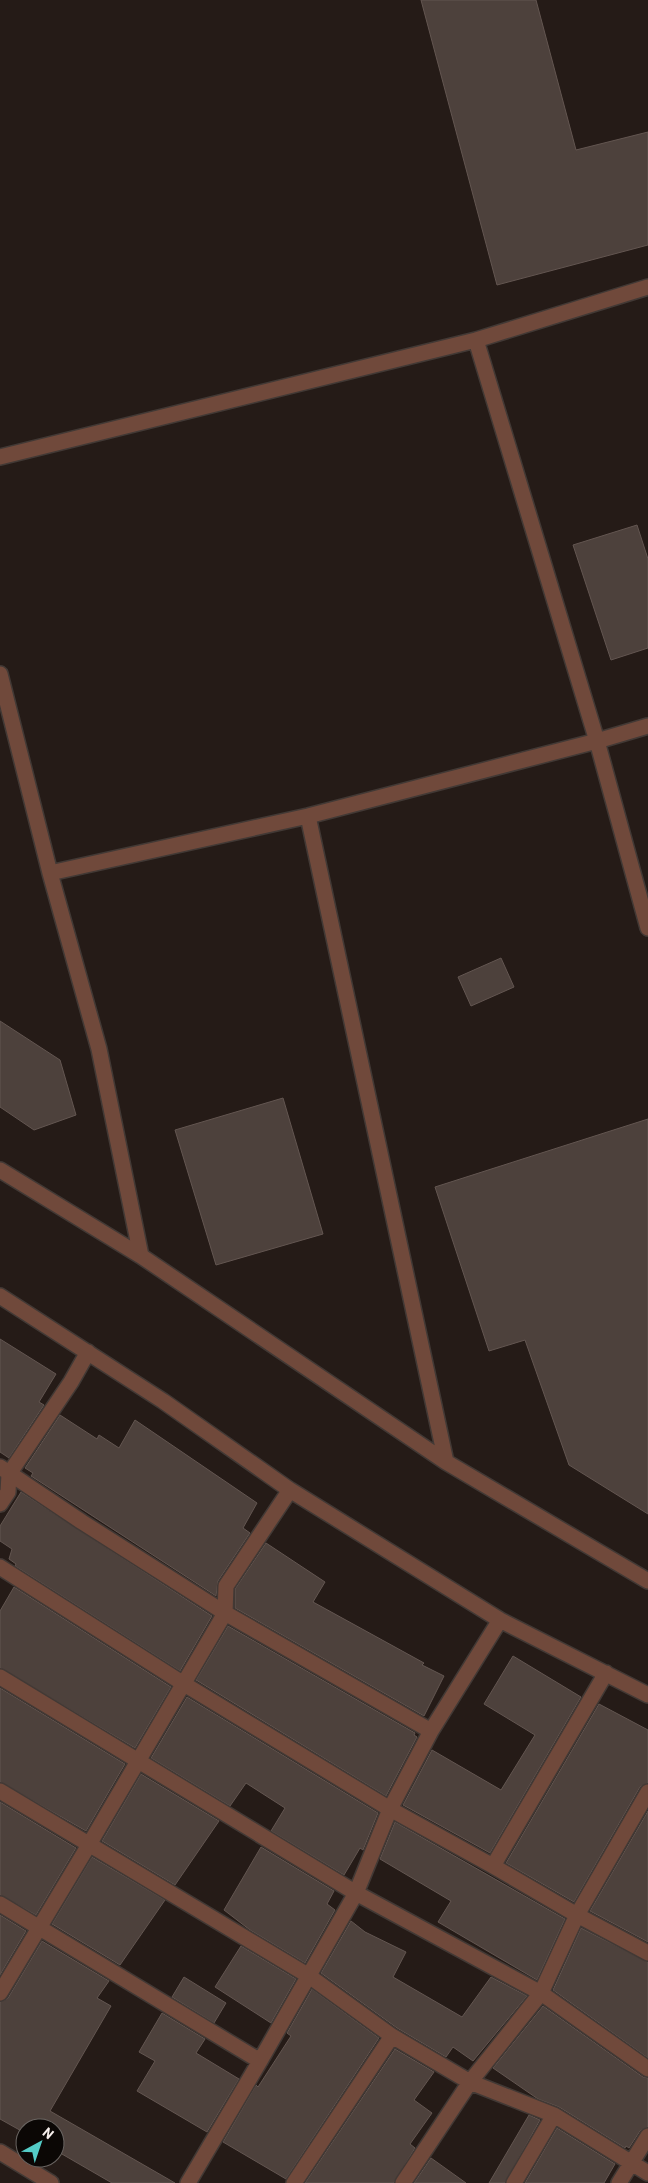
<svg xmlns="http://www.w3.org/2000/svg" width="648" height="2183" font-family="Barlow,sans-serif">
	<rect width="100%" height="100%" fill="#251b17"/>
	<!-- building -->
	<path fill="#4d413c" stroke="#635651" d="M 421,0 L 536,0 L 576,150 L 648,132 L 648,245 L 497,285 Z
		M 637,525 L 648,559 L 648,648 L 611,660 L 573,545 Z
		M 501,958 L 514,987 L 471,1006 L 458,977 Z
		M 0,1021 L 60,1060 L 76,1115 L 34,1130 L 0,1107 Z
		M 283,1098 L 323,1234 L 216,1265 L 175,1130 Z
		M 648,1119 L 648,1514 L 569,1465 L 525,1340 L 489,1351 L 435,1187 Z
		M 0,1339 L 56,1374 L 39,1402 L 44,1405 L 9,1458 L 0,1452 Z
		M 60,1415 L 97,1439 L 99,1435 L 119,1448 L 135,1420 L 257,1503 L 243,1528 L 250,1533 L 218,1581 L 216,1596 L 31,1476 L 33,1473 L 25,1468 Z
		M 21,1492 L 212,1616 L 180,1671 L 15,1566 L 16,1564 L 9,1559 L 12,1549 L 0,1541 L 0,1526 Z
		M 266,1543 L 325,1582 L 313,1602 L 424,1663 L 422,1665 L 444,1676 L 424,1716 L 235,1608 L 235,1589 Z
		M 14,1587 L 171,1687 L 135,1748 L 0,1668 L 0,1611 Z
		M 228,1626 L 415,1733 L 414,1735 L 417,1737 L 386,1796 L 196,1680 Z
		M 513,1656 L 581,1697 L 490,1853 L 403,1805 L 432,1750 L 501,1790 L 535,1735 L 484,1704 Z
		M 0,1688 L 125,1764 L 86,1831 L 0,1782 Z
		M 187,1697 L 378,1813 L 363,1850 L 360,1848 L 344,1875 L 271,1831 L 285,1808 L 246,1783 L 230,1806 L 151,1758 Z
		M 599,1704 L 648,1730 L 648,1783 L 640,1787 L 574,1902 L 506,1863 Z
		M 141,1774 L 219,1821 L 175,1885 L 102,1841 Z
		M 0,1802 L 76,1848 L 36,1915 L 0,1895 Z
		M 648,1811 L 648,1942 L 590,1911 Z
		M 395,1822 L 565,1919 L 537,1980 L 438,1922 L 451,1901 L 380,1859 Z
		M 261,1847 L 334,1891 L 327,1904 L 335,1910 L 305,1963 L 250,1930 L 224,1910 Z
		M 92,1857 L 165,1900 L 120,1965 L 52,1924 Z
		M 0,1915 L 26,1931 L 0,1975 Z
		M 351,1921 L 365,1932 L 406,1952 L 393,1977 L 462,2017 L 491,1977 L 527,1996 L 473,2061 L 453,2047 L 446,2057 L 397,2028 L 321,1973 Z
		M 581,1928 L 648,1962 L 648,2058 L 553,1990 Z
		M 42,1941 L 109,1981 L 97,1998 L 111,2006 L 50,2111 L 175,2183 L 112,2183 L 55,2150 L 55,2128 L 25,2128 L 25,2133 L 0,2119 L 0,2002 L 8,1998 Z
		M 241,1946 L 296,1979 L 271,2023 L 215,1987 Z
		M 184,1977 L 226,2003 L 214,2023 L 172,1997 Z
		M 312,1989 L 379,2038 L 286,2179 L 223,2142 L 256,2085 L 258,2087 L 291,2036 L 287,2033 Z
		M 543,2006 L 643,2077 L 648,2078 L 648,2127 L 640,2131 L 629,2148 L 626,2146 L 625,2148 L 559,2107 L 538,2099 L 493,2068 Z
		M 162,2013 L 205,2039 L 196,2053 L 239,2079 L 207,2132 L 137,2091 L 155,2061 L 139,2052 Z
		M 395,2049 L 434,2072 L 414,2100 L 432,2113 L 410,2144 L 415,2148 L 394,2183 L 305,2183 Z
		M 529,2115 L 540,2120 L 505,2183 L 489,2183 Z
		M 557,2128 L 615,2164 L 604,2183 L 525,2183 Z
		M 431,2158 L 466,2183 L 414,2183 Z"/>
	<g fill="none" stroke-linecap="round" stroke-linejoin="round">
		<defs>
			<path id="minor" d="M 476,340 L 597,741 L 648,928
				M 0,457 L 476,340 L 648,287
				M 0,674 L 50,873 L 99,1049 L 141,1256
				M 308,816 L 446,1462
				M 50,873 L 308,816 L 597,741 L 648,726
				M 0,1170 L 141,1256 L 446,1462 L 648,1581
				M 0,1296 L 163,1401 L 290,1490 L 500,1620 L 648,1695
				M 0,1467 L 82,1522 L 225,1613 L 431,1731
				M 0,1504 L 8,1492 L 9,1474 L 71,1382 L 88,1352
				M 0,1567 L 184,1684 L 390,1809 L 493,1866 L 577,1915 L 648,1953
				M 0,1677 L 356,1893 L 541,1993 L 648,2069
				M 0,1791 L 309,1976 L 392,2036 L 470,2082 L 554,2115 L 648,2173
				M 493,1866 L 606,1673
				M 0,1904 L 260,2061
				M 0,1993 L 90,1843 L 225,1613 L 226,1586 L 290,1490
				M 0,2152 L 51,2183
				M 188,2183 L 260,2061 L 356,1893 L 390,1809 L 431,1731 L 500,1620
				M 294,2183 L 392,2036
				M 403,2183 L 470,2082 L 541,1993 L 577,1915 L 648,1792
				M 514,2183 L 554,2115
				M 619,2183 L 648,2136"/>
		</defs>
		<!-- minor casing -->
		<use href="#minor" stroke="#423935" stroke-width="18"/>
		<!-- minor -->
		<use href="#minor" stroke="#70493b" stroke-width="15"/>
	</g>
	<!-- north arrow -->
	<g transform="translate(40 2143) rotate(40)"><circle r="24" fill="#0b0705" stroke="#696461"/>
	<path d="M0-4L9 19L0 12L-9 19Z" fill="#54cdc8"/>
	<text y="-8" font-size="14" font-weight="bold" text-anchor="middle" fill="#f7efec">N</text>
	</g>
</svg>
